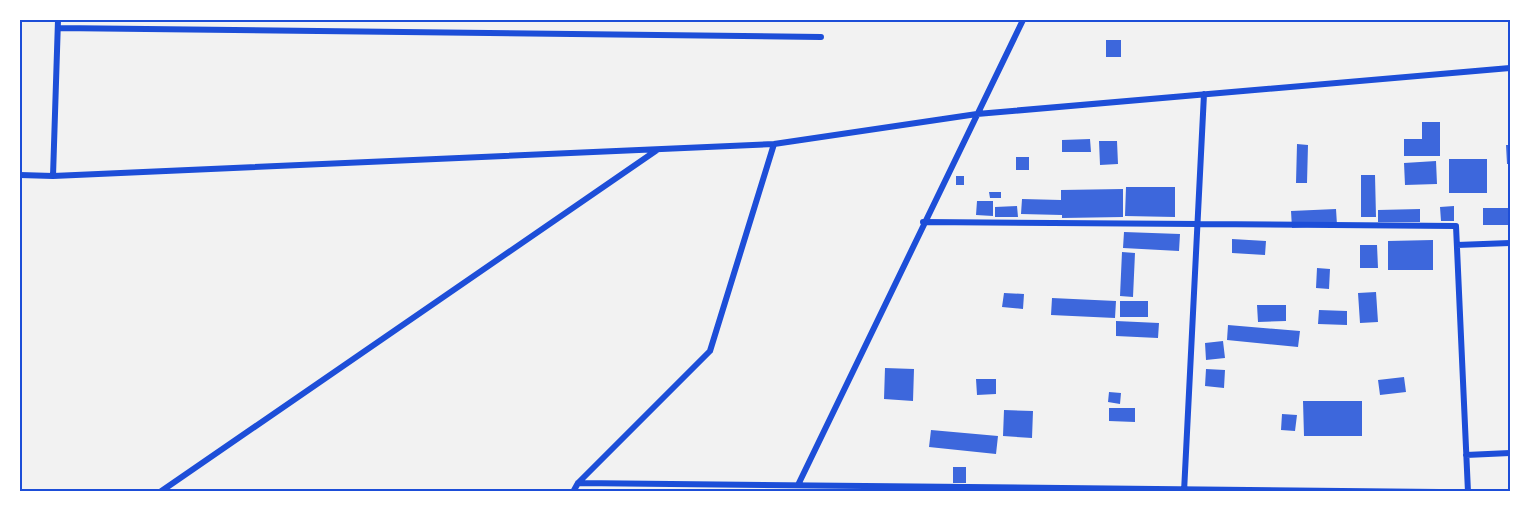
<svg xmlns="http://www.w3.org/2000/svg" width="1530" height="511" font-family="'Source Sans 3',sans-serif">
	<rect width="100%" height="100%" fill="#f2f2f2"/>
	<!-- building -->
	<path fill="#3d67dc" d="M 1106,40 L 1121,40 L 1121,57 L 1106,57 Z
		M 1422,122 L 1440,122 L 1440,156 L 1404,156 L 1404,139 L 1422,139 Z
		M 1090,139 L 1091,152 L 1062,152 L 1062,140 Z
		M 1099,141 L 1117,141 L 1118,164 L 1100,165 Z
		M 1297,144 L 1308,145 L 1307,183 L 1296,183 Z
		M 1506,145 L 1510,145 L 1510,164 L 1507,164 Z
		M 1016,157 L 1029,157 L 1029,170 L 1016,170 Z
		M 1449,159 L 1487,159 L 1487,193 L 1449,193 Z
		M 1436,161 L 1437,184 L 1405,185 L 1404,163 Z
		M 1361,175 L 1375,175 L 1376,217 L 1361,217 Z
		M 956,176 L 964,176 L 964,185 L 956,185 Z
		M 1126,187 L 1175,187 L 1175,217 L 1125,216 Z
		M 1123,189 L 1123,217 L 1062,218 L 1062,215 L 1021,214 L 1022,199 L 1061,200 L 1061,190 Z
		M 989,192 L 1001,192 L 1001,198 L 990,198 Z
		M 977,201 L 993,201 L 993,216 L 976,215 Z
		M 1017,206 L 1018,217 L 995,217 L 995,207 Z
		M 1454,206 L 1454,221 L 1441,221 L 1440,207 Z
		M 1483,208 L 1510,208 L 1510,225 L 1483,225 Z
		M 1336,209 L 1337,225 L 1292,228 L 1291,211 Z
		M 1420,209 L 1420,222 L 1378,222 L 1378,210 Z
		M 1124,232 L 1180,234 L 1179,251 L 1123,248 Z
		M 1232,239 L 1266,241 L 1265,255 L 1232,253 Z
		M 1433,240 L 1433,270 L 1388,270 L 1388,241 Z
		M 1360,245 L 1377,245 L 1378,268 L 1360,268 Z
		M 1122,252 L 1135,253 L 1133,297 L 1120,296 Z
		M 1317,268 L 1330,269 L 1329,289 L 1316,288 Z
		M 1376,292 L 1378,322 L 1360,323 L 1358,293 Z
		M 1004,293 L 1024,294 L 1023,309 L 1002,307 Z
		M 1052,298 L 1116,301 L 1115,318 L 1051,315 Z
		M 1120,301 L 1148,301 L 1148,317 L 1120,317 Z
		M 1257,305 L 1286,305 L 1286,321 L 1258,322 Z
		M 1319,310 L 1347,311 L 1347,325 L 1318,324 Z
		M 1116,321 L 1159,323 L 1158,338 L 1116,336 Z
		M 1228,325 L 1300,331 L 1298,347 L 1227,340 Z
		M 1223,341 L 1225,358 L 1206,360 L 1205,343 Z
		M 885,368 L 914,369 L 913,401 L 884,399 Z
		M 1206,369 L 1225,370 L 1224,388 L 1205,386 Z
		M 1404,377 L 1406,392 L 1380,395 L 1378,380 Z
		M 976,379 L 996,379 L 996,394 L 977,395 Z
		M 1109,392 L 1121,393 L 1120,404 L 1108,402 Z
		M 1303,401 L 1362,401 L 1362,436 L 1304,436 Z
		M 1109,408 L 1135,408 L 1135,422 L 1109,421 Z
		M 1004,410 L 1033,411 L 1032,438 L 1003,436 Z
		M 1282,414 L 1297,415 L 1295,431 L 1281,430 Z
		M 931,430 L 998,436 L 996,454 L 929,447 Z
		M 953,467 L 966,467 L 966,483 L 953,483 Z"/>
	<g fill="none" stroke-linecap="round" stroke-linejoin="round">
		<!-- minor -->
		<path stroke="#1d4ed8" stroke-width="6" d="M 58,28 L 821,37
			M 20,175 L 53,176 L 774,144 L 977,114 L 1510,68
			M 53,176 L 58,20
			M 923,222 L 1456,226 L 1468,492
			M 1457,245 L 1510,243
			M 1466,455 L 1510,453
			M 578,483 L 1439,492
			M 798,485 L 1023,20
			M 160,492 L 657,150
			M 573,492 L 578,483 L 710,351 L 774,144
			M 1184,492 L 1204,94"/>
	</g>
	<!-- border -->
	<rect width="1530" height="511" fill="none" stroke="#ffffff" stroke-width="42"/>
	<rect x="21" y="21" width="1488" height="469" fill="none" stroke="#1d4ed8" stroke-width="2"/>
</svg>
